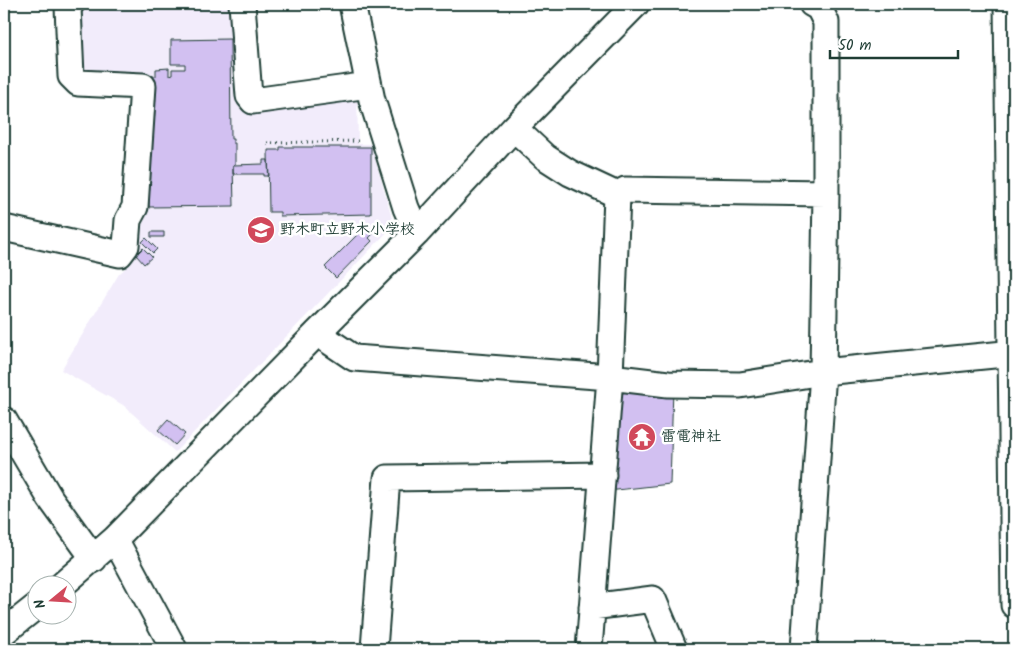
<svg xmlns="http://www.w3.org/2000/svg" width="1018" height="653" font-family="Kalam,'Klee One',sans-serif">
	<rect width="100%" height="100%" fill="#fff"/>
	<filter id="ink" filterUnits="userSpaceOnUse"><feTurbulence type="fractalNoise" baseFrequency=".02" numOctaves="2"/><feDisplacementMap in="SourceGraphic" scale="10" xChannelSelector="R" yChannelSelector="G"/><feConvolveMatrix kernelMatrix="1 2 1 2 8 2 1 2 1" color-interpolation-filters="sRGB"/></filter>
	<g filter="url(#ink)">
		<!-- built -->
		<path fill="#f2ecfb" d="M 79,4 L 234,4 L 243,108 L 357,91 L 358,144 L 371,144 L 394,225 L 175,452 L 123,405 L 61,370 L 119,274 L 131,263 L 135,207 L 141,78 L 81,77 Z"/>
		<!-- building -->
		<path fill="#d2c0f1" stroke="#1f3d34" d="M 230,39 L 231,139 L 233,139 L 233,143 L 235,143 L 235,164 L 233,165 L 234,206 L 149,207 L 147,76 L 156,76 L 156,69 L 169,68 L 169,76 L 172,75 L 172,69 L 185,69 L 185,64 L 171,64 L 171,40 Z
			M 280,147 L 371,147 L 371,214 L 280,216 L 280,212 L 269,212 L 268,150 L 280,150 Z
			M 263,160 L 268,160 L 269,176 L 264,176 L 264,174 L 233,174 L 233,165 L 263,164 Z
			M 368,227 L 374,233 L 369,238 L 372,241 L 336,278 L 325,267 L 362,230 L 363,231 Z
			M 151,232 L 164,232 L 164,237 L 151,237 Z
			M 146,238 L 157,249 L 153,253 L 142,242 Z
			M 143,248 L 152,257 L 144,264 L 136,255 Z
			M 617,385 L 673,389 L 670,484 L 608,491 Z
			M 168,419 L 185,434 L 175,445 L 158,430 Z"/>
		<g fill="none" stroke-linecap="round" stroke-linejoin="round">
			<defs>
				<path id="minor" d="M 242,4 L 249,96 L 253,101 L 369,85
					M 352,4 L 372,100 L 406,208 L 417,233
					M 1007,4 L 1014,605
					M 514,128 L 545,157 L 570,173 L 617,195
					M 4,228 L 120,254 L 126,246 L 128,220 L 135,207 L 143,86 L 78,83 L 71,76 L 68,7 L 71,4
					M 317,333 L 354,358 L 610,377 L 668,384 L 740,385 L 823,372 L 1014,353
					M 4,420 L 50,498 L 94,559
					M 115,539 L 174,649
					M 61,586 L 115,539 L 317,333 L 417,233 L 514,128 L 636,4
					M 592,607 L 653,599 L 674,649
					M 4,632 L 38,605
					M 374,649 L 387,478 L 603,475
					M 589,649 L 610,377 L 617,195 L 625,190 L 826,193
					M 804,649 L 823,372 L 826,193 L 826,22 L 819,8 L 812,4"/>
			</defs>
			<!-- minor casing -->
			<use href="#minor" stroke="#1f3d34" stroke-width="29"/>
			<!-- path -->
			<path stroke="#1f3d34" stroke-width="3" stroke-dasharray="1 4" stroke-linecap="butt" d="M 267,143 L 358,141"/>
			<!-- minor -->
			<use href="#minor" stroke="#fff" stroke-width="25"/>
		</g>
	</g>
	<!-- icons -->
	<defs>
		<symbol id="school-disc" viewBox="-11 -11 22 22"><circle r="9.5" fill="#d1495b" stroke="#fff"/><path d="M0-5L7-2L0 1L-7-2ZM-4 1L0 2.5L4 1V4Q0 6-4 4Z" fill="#fff"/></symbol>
		<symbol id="temple-disc" viewBox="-11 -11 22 22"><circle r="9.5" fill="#d1495b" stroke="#fff"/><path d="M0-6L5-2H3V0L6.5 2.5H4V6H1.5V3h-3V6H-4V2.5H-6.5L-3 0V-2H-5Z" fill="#fff"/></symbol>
	</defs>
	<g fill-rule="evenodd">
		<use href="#school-disc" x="245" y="214" width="32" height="32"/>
		<use href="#temple-disc" x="626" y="421" width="32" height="32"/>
	</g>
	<g text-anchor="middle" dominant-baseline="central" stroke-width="5" stroke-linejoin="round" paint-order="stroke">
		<!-- poi labels -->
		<g font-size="15" font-weight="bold" fill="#1f3d34" stroke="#fff" text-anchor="start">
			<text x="280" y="230">野木町立野木小学校</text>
			<text x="661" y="437">雷電神社</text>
		</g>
	</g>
	<!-- margin -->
	<rect width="1018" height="653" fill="none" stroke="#fff" stroke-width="20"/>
	<rect x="10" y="10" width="998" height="633" fill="none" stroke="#1f3d34" stroke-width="2" filter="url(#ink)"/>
	<!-- north arrow -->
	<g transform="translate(52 600) rotate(252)"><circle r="24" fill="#ffffff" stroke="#a5b1ae"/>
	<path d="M0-4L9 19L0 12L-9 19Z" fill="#d1495b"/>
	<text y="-8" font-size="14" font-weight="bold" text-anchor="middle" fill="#1f3d34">N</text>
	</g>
	<!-- scale -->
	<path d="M830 50v8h128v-8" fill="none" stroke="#1f3d34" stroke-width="2.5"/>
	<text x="838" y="50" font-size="15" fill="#1f3d34" stroke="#ffffff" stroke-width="4" paint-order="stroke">50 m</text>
</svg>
